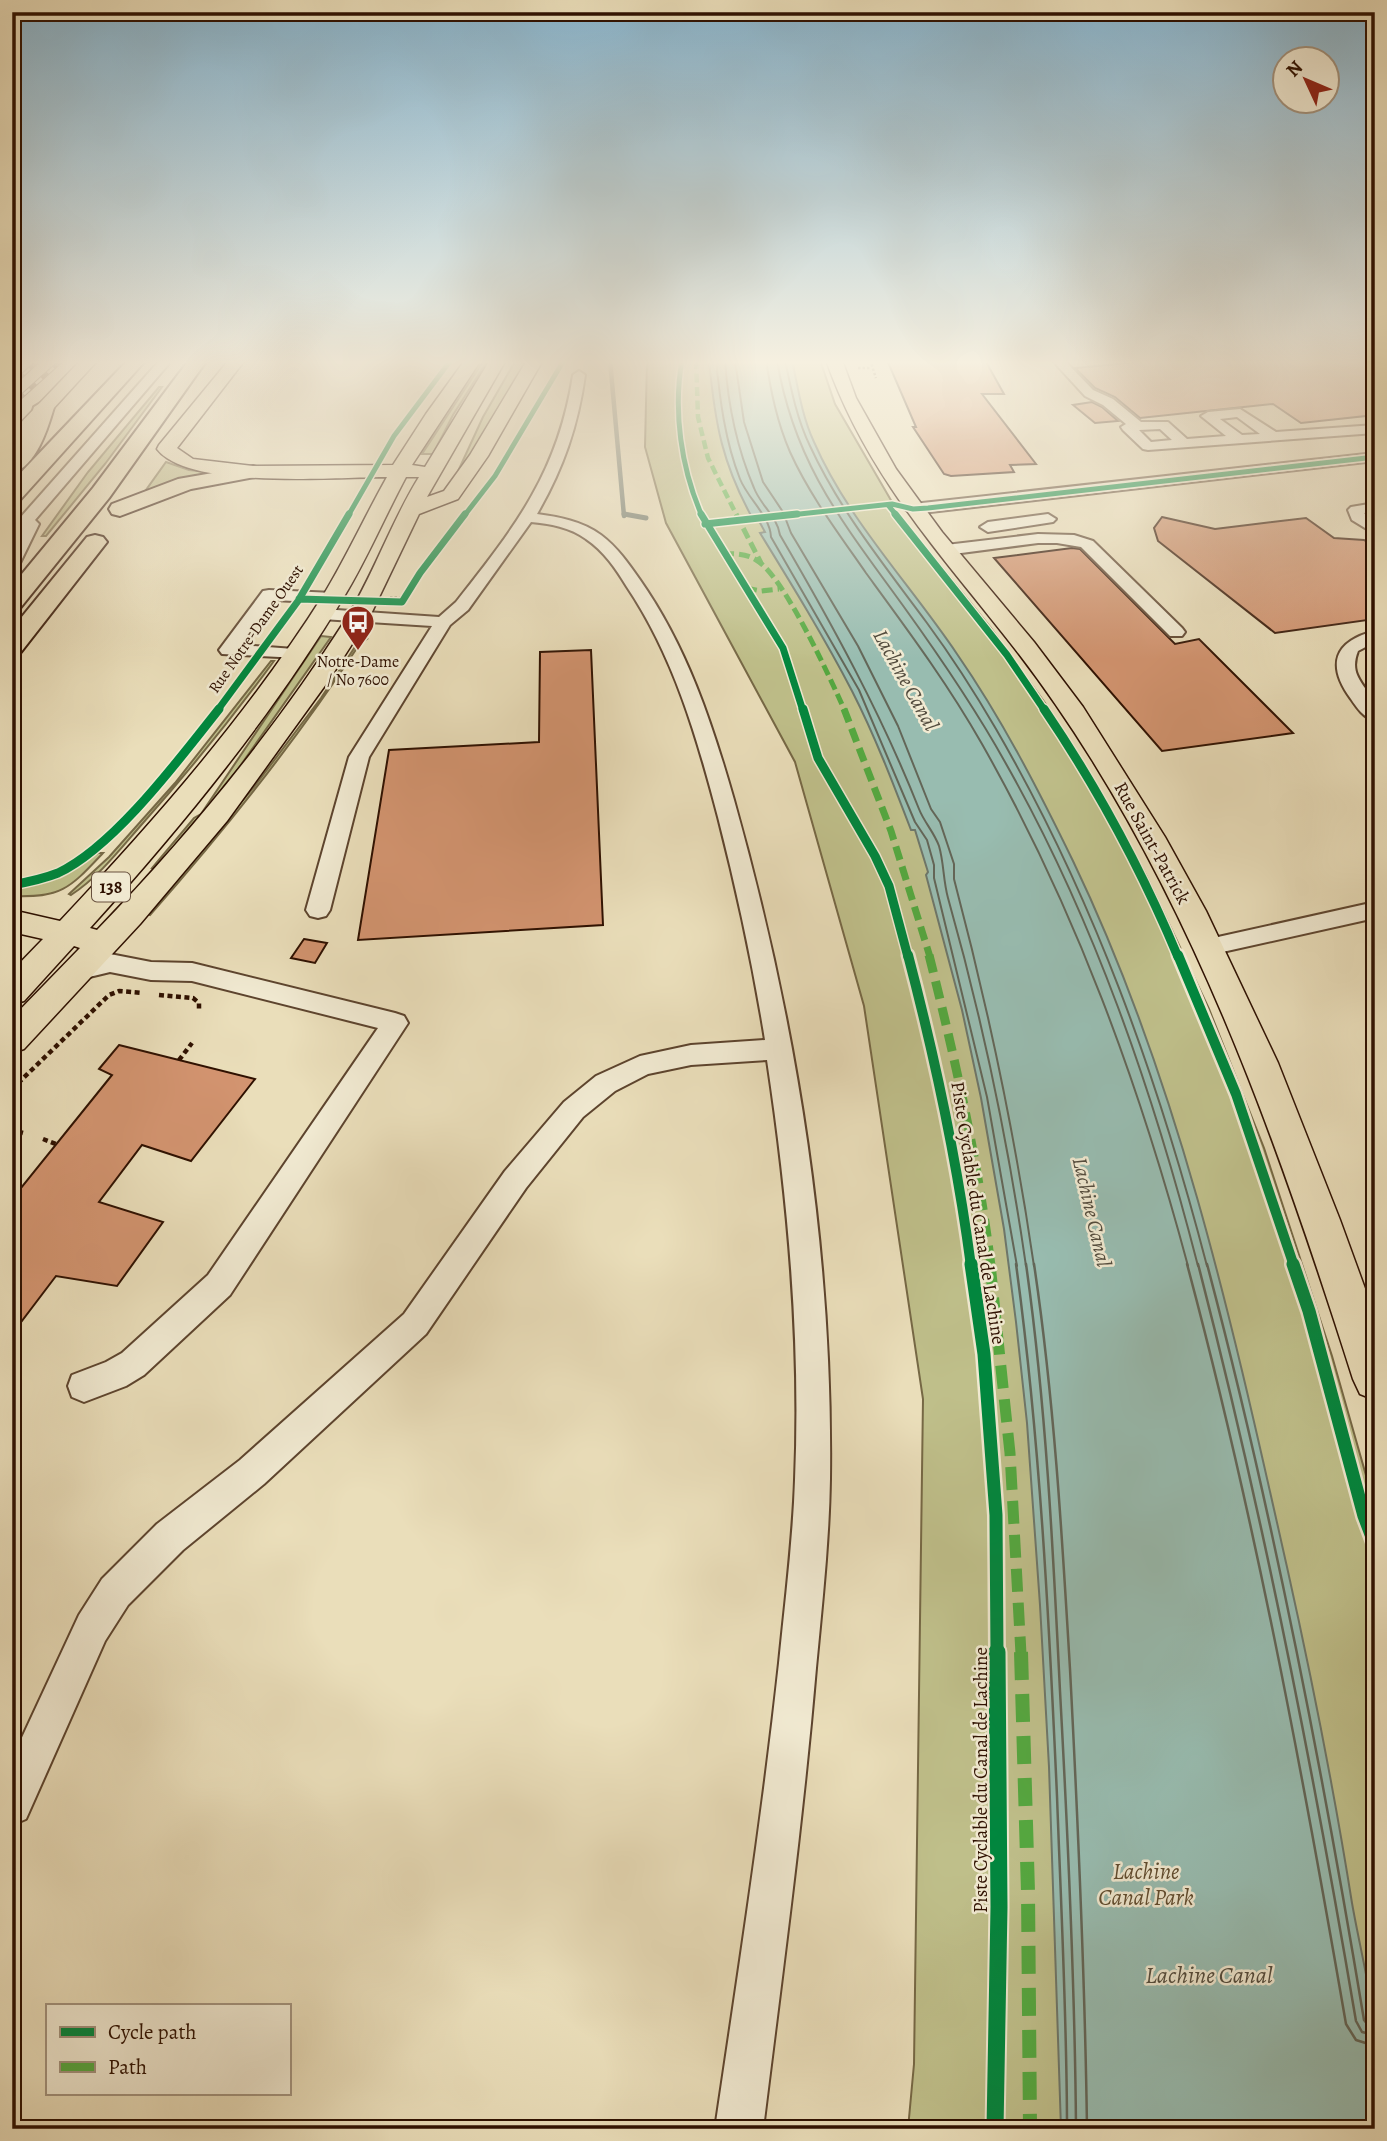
<svg xmlns="http://www.w3.org/2000/svg" width="1387" height="2141" font-family="Alegreya,serif">
	<rect width="100%" height="100%" fill="#eadeba"/>
	<filter id="stains"><feTurbulence type="fractalNoise" baseFrequency=".00286" numOctaves="4"/><feColorMatrix values="0 0 0 0 .2 0 0 0 0 .09 0 0 0 0 .02 0 0 0 .5 -.17"/></filter>
	<radialGradient id="worn" r=".72"><stop offset=".6" stop-color="#630" stop-opacity="0"/><stop offset="1" stop-color="#630" stop-opacity=".3"/></radialGradient>
	<!-- green -->
	<path fill="#bfbf8a" stroke="#766845" stroke-width="2" d="M 484,360 L 488,360 L 453,415 L 433,454 L 422,454 Z
		M 516,360 L 528,360 L 462,469 L 459,469 L 483,417 Z
		M 647,360 L 820,360 L 835,404 L 899,514 L 991,628 L 1050,710 L 1094,781 L 1146,875 L 1209,1009 L 1264,1148 L 1332,1356 L 1375,1507 L 1375,2129 L 908,2129 L 914,2064 L 923,1399 L 864,1006 L 795,762 L 666,523 L 645,447 Z
		M 159,387 L 162,387 L 105,464 L 46,536 L 42,536 L 88,472 Z
		M 166,462 L 189,470 L 217,473 L 141,497 Z
		M 321,636 L 331,637 L 219,796 L 157,869 L 152,868 L 194,818 L 201,814 Z
		M 365,638 L 367,639 L 359,645 C 296,741 226,829 150,915 L 147,914 L 254,787 L 321,698 L 355,647 Z
		M 271,661 L 274,661 C 233,717 189,771 143,823 C 121,848 99,877 71,895 L 69,894 L 109,857 L 175,783 Z
		M 98,853 L 103,853 C 70,888 62,898 12,896 L 12,889 L 59,877 Z"/>
	<!-- water -->
	<path fill="#98bcb0" stroke="#6e776a" stroke-width="2" d="M 709,360 L 792,360 C 798,388 802,416 814,442 C 848,520 910,584 957,654 C 1002,719 1038,789 1073,861 C 1180,1084 1233,1327 1287,1567 C 1312,1679 1334,1790 1352,1903 C 1360,1949 1373,1997 1375,2043 C 1376,2072 1375,2100 1375,2129 L 1061,2129 L 1049,1767 L 1040,1605 L 1027,1423 L 1016,1322 L 1004,1229 L 981,1098 L 962,1010 L 926,875 L 928,872 L 915,830 L 911,830 C 893,783 875,736 852,691 C 824,637 792,585 760,533 L 765,532 L 759,521 L 754,521 C 722,464 715,424 709,360 Z"/>
	<g fill="none" stroke-linecap="round" stroke-linejoin="round">
		<!-- shore-far1 -->
		<path stroke="#636658" stroke-width="2" d="M 716,360 C 720,400 725,441 740,479 C 748,499 770,516 771,537 L 859,690 L 915,822 L 927,840 L 934,865 L 934,878 L 987,1097 L 1017,1266
			M 725,360 C 728,406 736,446 754,488 C 761,506 777,516 780,535 C 832,624 881,713 919,809 C 924,822 934,832 939,846 C 944,863 943,880 948,898 C 982,1018 1008,1141 1026,1266
			M 735,360 L 744,422 L 763,482 L 783,512 L 791,533 L 858,646 L 898,726 L 931,809 L 940,822 L 954,864 L 954,879 C 988,1007 1015,1135 1034,1266
			M 766,360 C 771,392 777,422 790,452 C 810,496 839,534 866,573 C 907,629 948,684 982,744 C 1075,908 1139,1083 1188,1266
			M 777,360 C 794,464 844,524 904,607 C 940,657 975,708 1005,762 C 1094,919 1153,1091 1198,1266
			M 785,360 C 791,389 797,419 810,446 C 840,511 885,566 927,623 C 952,657 975,693 996,729 C 1094,898 1158,1078 1207,1266"/>
		<!-- shore -->
		<path stroke="#636658" stroke-width="2.5" d="M 1016,1264 C 1040,1440 1049,1618 1057,1796 C 1061,1907 1067,2018 1067,2129
			M 1026,1264 C 1046,1405 1053,1548 1060,1691 C 1068,1837 1075,1983 1076,2129
			M 1034,1264 C 1054,1398 1062,1534 1070,1669 C 1078,1822 1085,1976 1087,2129
			M 1187,1264 C 1254,1514 1302,1769 1346,2024 L 1356,2040 L 1375,2046
			M 1198,1264 C 1263,1514 1313,1767 1356,2021 L 1362,2032 L 1375,2035
			M 1207,1264 C 1273,1513 1322,1766 1364,2020 L 1368,2025 L 1375,2026"/>
		<!-- stream-far1 -->
		<path stroke="#6e776a" stroke-width="4.5" d="M 610,360 L 624,516"/>
		<!-- stream -->
		<path stroke="#6e776a" stroke-width="5" d="M 624,514 L 646,518"/>
	</g>
	<!-- building -->
	<path fill="#d39470" stroke="#2e1000" stroke-width="2" d="M 887,360 L 985,360 L 1004,394 L 982,394 L 1036,464 L 1010,465 L 1014,472 L 951,476 L 944,474 L 913,427 L 916,427 Z
		M 1159,360 L 1375,360 L 1375,415 L 1301,423 L 1273,404 L 1140,418 L 1115,397 L 1095,388 L 1075,368 Z
		M 1092,402 L 1102,407 L 1118,421 L 1095,423 L 1073,405 Z
		M 1162,517 L 1215,529 L 1306,518 L 1334,538 L 1364,540 L 1375,547 L 1375,619 L 1275,633 L 1158,541 L 1154,528 Z
		M 1072,548 L 1080,549 L 1175,644 L 1199,639 L 1293,733 L 1162,751 L 994,558 Z
		M 591,650 L 603,925 L 358,940 L 389,750 L 539,742 L 540,652 Z
		M 304,939 L 327,943 L 315,963 L 291,958 Z
		M 119,1045 L 255,1079 L 191,1161 L 142,1145 L 99,1202 L 163,1222 L 117,1286 L 56,1276 L 12,1334 L 12,1199 L 112,1075 L 99,1069 Z"/>
	<g fill="none" stroke-linecap="round" stroke-linejoin="round">
		<defs>
			<path id="minor" d="M 12,360 L 26,360 L 12,371 Z
				M 160,360 L 172,360 L 35,520 L 39,524 L 20,563 L 12,568 L 12,546 L 15,541 L 12,542 L 12,527 Z
				M 1052,360 L 1064,360 L 1093,390 L 1113,399 L 1141,422 L 1168,422 L 1187,439 L 1226,436 L 1201,416 L 1208,412 L 1240,409 L 1276,432 L 1375,425 L 1375,433 L 1148,450 L 1143,449 L 1123,430 L 1121,427 L 1126,424 L 1103,405 L 1085,396 ZM 1237,417 L 1260,434 L 1242,435 L 1220,419 ZM 1160,429 L 1172,440 L 1151,442 L 1139,430 Z
				M 579,371 L 585,375 C 578,426 563,469 537,514 C 559,517 582,521 601,535 C 617,547 629,564 640,580 C 687,647 712,723 734,800 C 796,1020 833,1251 830,1479 C 829,1542 822,1605 816,1668 C 803,1822 782,1975 763,2129 L 715,2129 C 738,1974 762,1819 779,1663 C 785,1602 793,1541 795,1480 C 801,1340 788,1199 767,1060 L 691,1065 L 648,1074 L 615,1091 L 583,1117 L 526,1188 L 426,1334 L 264,1484 L 183,1550 L 128,1605 L 105,1641 L 26,1819 L 12,1825 L 12,1759 L 79,1615 L 102,1579 L 157,1524 L 240,1460 L 404,1314 L 505,1171 L 564,1102 L 596,1076 L 640,1056 L 691,1045 L 765,1040 C 753,965 737,891 718,817 C 697,737 674,657 627,587 C 616,569 604,551 586,539 C 570,527 550,524 531,522 L 468,610 L 450,625 L 369,757 L 330,910 L 326,916 L 318,918 L 310,916 L 306,910 L 349,757 L 432,626 L 322,619 L 313,614 L 322,609 L 439,617 L 456,602 C 515,527 558,473 573,375 Z
				M 1375,453 L 1375,461 L 913,514 L 905,509 L 913,504 Z
				M 1375,503 L 1375,512 L 1364,513 L 1375,522 L 1375,534 L 1352,520 L 1348,510 L 1351,507 Z
				M 1048,514 L 1056,519 L 1053,522 L 988,532 L 980,527 L 988,522 Z
				M 1038,534 L 1074,535 L 1093,541 L 1182,628 L 1185,632 L 1182,636 L 1170,636 L 1081,547 L 1057,543 L 1038,543 L 946,555 L 938,550 L 946,545 Z
				M 269,590 L 333,593 L 341,598 L 333,603 L 274,600 L 240,645 L 294,649 L 300,650 L 303,654 L 300,658 L 222,654 L 219,650 L 222,646 L 263,591 Z
				M 1375,631 L 1375,642 L 1358,651 C 1348,676 1366,684 1374,703 C 1376,708 1375,716 1375,721 C 1364,718 1357,708 1351,699 C 1326,665 1334,641 1375,631 Z
				M 1375,902 L 1375,918 L 1209,955 L 1201,953 L 1197,947 L 1201,941 L 1209,939 Z
				M 110,954 L 151,962 L 192,963 L 395,1013 L 404,1016 L 408,1023 L 230,1295 L 144,1375 L 126,1386 L 84,1402 L 72,1397 L 68,1386 L 72,1375 L 106,1362 L 122,1353 L 208,1275 L 378,1028 L 192,981 L 151,980 L 110,972 L 77,980 L 68,977 L 65,971 L 68,965 Z"/>
			<path id="major" d="M 81,360 L 98,360 L 18,447 L 12,448 L 12,432 Z
				M 229,360 L 245,360 L 177,448 L 193,459 L 253,466 L 393,465 L 426,414 L 465,360 L 481,360 L 412,465 L 425,467 L 490,360 L 506,360 L 427,497 L 444,491 L 470,455 L 527,360 L 543,360 L 488,456 L 458,499 L 419,514 L 370,616 L 329,680 L 227,821 L 140,924 L 24,1049 L 12,1053 L 12,1018 L 80,948 L 74,946 L 24,1001 L 12,1004 L 12,971 L 43,939 L 12,932 L 12,910 L 60,921 C 156,819 249,713 324,594 C 347,556 365,516 387,477 C 336,477 188,490 157,449 L 159,445 ZM 406,477 L 419,477 C 391,522 374,574 346,619 C 275,730 189,835 97,930 L 90,928 C 184,824 273,715 345,595 C 368,557 385,516 406,477 Z
				M 826,360 L 842,360 L 856,398 L 896,469 L 942,532 L 1034,642 L 1083,707 L 1165,837 L 1206,911 L 1278,1063 L 1340,1220 L 1375,1316 L 1375,1400 L 1360,1394 L 1353,1379 C 1285,1165 1211,951 1092,760 C 1069,723 1045,688 1019,654 C 944,557 868,479 826,360 Z"/>
			<path id="highway" d="M 128,360 L 146,360 L 20,500 L 12,501 L 12,482 Z
				M 189,360 L 207,360 L 109,498 L 21,607 L 12,609 L 12,586 L 93,488 Z
				M 44,401 L 54,407 C 48,428 36,467 12,473 L 12,453 L 25,438 L 34,407 Z
				M 253,466 L 260,468 L 263,472 L 260,476 L 191,489 L 120,516 L 112,514 L 109,509 L 112,504 L 178,479 Z
				M 95,535 L 103,537 L 107,542 L 21,652 L 12,654 L 12,629 L 87,537 Z"/>
		</defs>
		<!-- minor casing -->
		<use href="#minor" stroke="#5d442e" stroke-width="4"/>
		<!-- major casing -->
		<use href="#major" stroke="#2e1000" stroke-width="3"/>
		<!-- highway casing -->
		<use href="#highway" stroke="#2e1000" stroke-width="4"/>
		<!-- path-far1 -->
		<path stroke="#2e1000" stroke-width="2.5" stroke-dasharray="2.5 2" stroke-linecap="butt" d="M 870,360 L 876,378
			M 858,368 L 871,368
			M 390,598 L 404,598"/>
		<!-- path -->
		<path stroke="#2e1000" stroke-width="4.5" stroke-dasharray="5 3.5" stroke-linecap="butt" d="M 159,995 L 193,998 L 199,1003 L 199,1009
			M 179,1060 L 192,1043
			M 12,1089 L 109,995 L 119,991 L 143,993
			M 12,1130 L 23,1133
			M 43,1139 L 56,1144"/>
		<!-- minor -->
		<use href="#minor" fill="#f1ead2" fill-rule="evenodd"/>
		<!-- major -->
		<use href="#major" fill="#eadeba" fill-rule="evenodd"/>
		<!-- highway -->
		<use href="#highway" fill="#eadeba" fill-rule="evenodd"/>
		<defs>
			<path id="rail" d="M 12,385 L 39,360
				M 12,405 L 62,360"/>
		</defs>
		<!-- rail casing -->
		<use href="#rail" stroke="#2e1000" stroke-width="4.5"/>
		<!-- rail -->
		<use href="#rail" stroke="#f1ead2" stroke-width="2.5" stroke-dasharray="8" stroke-linecap="butt"/>
		<!-- quiet-far5 -->
		<path stroke="#54a840" stroke-width="4.5" stroke-dasharray="9 4.5" stroke-linecap="butt" d="M 696,360 L 698,417 L 708,458 L 737,516"/>
		<!-- quiet-far4 -->
		<path stroke="#54a840" stroke-width="5" stroke-dasharray="11 5" stroke-linecap="butt" d="M 736,514 L 761,563
			M 723,554 C 736,553 749,554 759,562 C 786,581 830,678 845,711
			M 746,588 L 761,591 L 779,589"/>
		<!-- quiet-far3 -->
		<path stroke="#54a840" stroke-width="7" stroke-dasharray="14 7" stroke-linecap="butt" d="M 844,709 L 891,831 L 930,957"/>
		<!-- quiet-far2 -->
		<path stroke="#54a840" stroke-width="9" stroke-dasharray="18 9" stroke-linecap="butt" d="M 929,955 C 955,1058 978,1161 991,1266"/>
		<!-- quiet-far1 -->
		<path stroke="#54a840" stroke-width="11" stroke-dasharray="23 11" stroke-linecap="butt" d="M 990,1264 L 1010,1453 L 1021,1654"/>
		<!-- quiet -->
		<path stroke="#54a840" stroke-width="14" stroke-dasharray="28 14" stroke-linecap="butt" d="M 1021,1652 L 1028,1892 L 1030,2129"/>
		<defs>
			<path id="cycleway-far5" d="M 682,360 C 673,411 681,468 702,516
				M 888,505 L 897,516
				M 348,516 L 394,436 L 451,360
				M 464,516 L 495,476 L 564,360
				M 781,516 L 892,504 L 913,509 L 928,508 L 1375,457"/>
			<path id="cycleway-far4" d="M 701,514 L 783,648 L 803,711
				M 895,514 L 1007,655 L 1045,711
				M 705,524 L 797,514
				M 299,599 L 402,602 L 420,573 L 465,514
				M 217,711 L 298,601 L 349,514"/>
			<path id="cycleway-far3" d="M 803,709 L 818,758 L 875,856 L 889,886 L 908,957
				M 1044,709 C 1097,787 1142,871 1178,957
				M 12,885 C 28,882 43,879 58,873 C 114,847 180,758 219,709"/>
			<path id="cycleway-far2" d="M 908,955 C 935,1058 957,1160 971,1266
				M 1178,955 L 1236,1094 L 1294,1266"/>
			<path id="cycleway-far1" d="M 971,1264 L 984,1354 L 996,1515 L 997,1654
				M 1293,1264 L 1309,1311 L 1364,1516 L 1375,1545"/>
			<path id="cycleway" d="M 995,2129 L 999,1907 L 997,1652"/>
		</defs>
		<!-- cycleway-far5 casing -->
		<use href="#cycleway-far5" stroke="#f1ead2" stroke-width="8"/>
		<!-- cycleway-far4 casing -->
		<use href="#cycleway-far4" stroke="#f1ead2" stroke-width="10"/>
		<!-- cycleway-far3 casing -->
		<use href="#cycleway-far3" stroke="#f1ead2" stroke-width="12"/>
		<!-- cycleway-far2 casing -->
		<use href="#cycleway-far2" stroke="#f1ead2" stroke-width="15"/>
		<!-- cycleway-far1 casing -->
		<use href="#cycleway-far1" stroke="#f1ead2" stroke-width="18"/>
		<!-- cycleway casing -->
		<use href="#cycleway" stroke="#f1ead2" stroke-width="21"/>
		<!-- cycleway-far5 -->
		<use href="#cycleway-far5" stroke="#00873e" stroke-width="5"/>
		<!-- cycleway-far4 -->
		<use href="#cycleway-far4" stroke="#00873e" stroke-width="7"/>
		<!-- cycleway-far3 -->
		<use href="#cycleway-far3" stroke="#00873e" stroke-width="9"/>
		<!-- cycleway-far2 -->
		<use href="#cycleway-far2" stroke="#00873e" stroke-width="10"/>
		<!-- cycleway-far1 -->
		<use href="#cycleway-far1" stroke="#00873e" stroke-width="13"/>
		<!-- cycleway -->
		<use href="#cycleway" stroke="#00873e" stroke-width="17"/>
	</g>
	<!-- sky -->
	<linearGradient id="sky" x2="0" y2="1"><stop stop-color="#88b7d2"/><stop offset="0.55" stop-color="#f6f0e0"/><stop offset="1" stop-color="#f6f0e0" stop-opacity="0"/></linearGradient>
	<rect width="1387" height="659" fill="url(#sky)"/>
	<!-- icons -->
	<defs>
		<symbol id="bus-pin" viewBox="-11 -11 22 30"><path d="M0 17L-7.5 6A9.5 9.5 0 1 1 7.5 6Z" fill="#8f2418" stroke="#f1ead2"/><path d="M-5-6H5V4H4V6H2V4H-2V6H-4V4H-5ZM-3.5-4V0h7V-4ZM-3.5 1.2v1.5H-2V1.2ZM2 1.2v1.5H3.5V1.2Z" fill="#fff"/></symbol>
	</defs>
	<g fill-rule="evenodd">
		<use href="#bus-pin" x="339" y="603" width="38" height="52"/>
	</g>
	<g text-anchor="middle" dominant-baseline="central" stroke-width="5" stroke-linejoin="round" paint-order="stroke">
		<!-- far-street labels -->
		<g font-size="16" fill="#2e1000" stroke="#f1ead2">
			<text transform="translate(256 629) rotate(-55)">Rue Notre-Dame Ouest</text>
		</g>
		<!-- far-poi labels -->
		<g font-size="16" fill="#2e1000" stroke="#f1ead2">
			<text x="358" y="662">Notre-Dame<tspan x="358" dy="18">/ No 7600</tspan></text>
		</g>
		<!-- shield labels -->
		<rect fill="#f1ead2" stroke="#68513f" stroke-width="2" x="92" y="872.5" width="38" height="29" rx="5"/>
		<g font-size="18" font-weight="bold" fill="#2e1000">
			<text x="111" y="887">138</text>
		</g>
		<!-- street labels -->
		<g font-size="19" fill="#2e1000" stroke="#f1ead2">
			<text transform="translate(1152 843) rotate(61)">Rue Saint-Patrick</text>
			<text transform="translate(978 1213) rotate(81)">Piste Cyclable du Canal de Lachine</text>
			<text transform="translate(981 1780) rotate(-90)">Piste Cyclable du Canal de Lachine</text>
		</g>
		<!-- water labels -->
		<g font-size="21" font-style="italic" fill="#534c3e" stroke="#f1ead2">
			<text transform="translate(906 680) rotate(61)">Lachine Canal</text>
			<text transform="translate(1092 1212) rotate(77)">Lachine Canal</text>
		</g>
		<!-- near-park labels -->
		<g font-size="23" font-style="italic" fill="#614d30" stroke="#f1ead2">
			<text x="1146" y="1871">Lachine<tspan x="1146" dy="26">Canal Park</tspan></text>
		</g>
		<!-- near-water labels -->
		<g font-size="24" font-style="italic" fill="#534c3e" stroke="#f1ead2">
			<text x="1209" y="1975">Lachine Canal</text>
		</g>
	</g>
	<!-- margin -->
	<rect width="1387" height="2141" fill="none" stroke="#eadeba" stroke-width="42"/>
	<rect x="14" y="14" width="1359" height="2113" fill="none" stroke="#2e1000" stroke-width="3.5"/>
	<rect x="21" y="21" width="1345" height="2099" fill="none" stroke="#2e1000" stroke-width="2"/>
	<!-- legend -->
	<rect x="46" y="2004" width="245" height="91" fill="#f1ead2" stroke="#a3937e" stroke-width="2"/>
	<rect x="60" y="2027" width="35" height="10" fill="#00873e" stroke="#a3937e" stroke-width="2"/>
	<text x="108" y="2039" font-size="21" fill="#2e1000">Cycle path</text>
	<rect x="60" y="2062" width="35" height="10" fill="#54a840" stroke="#a3937e" stroke-width="2"/>
	<text x="108" y="2074" font-size="21" fill="#2e1000">Path</text>
	<!-- north arrow -->
	<g transform="translate(1306 80) rotate(314)"><circle r="33" fill="#f1ead2" stroke="#a3937e" stroke-width="2"/>
	<path d="M0-5L12 26L0 18L-12 26Z" fill="#8f2418"/>
	<text y="-10" font-size="19" font-weight="bold" text-anchor="middle" fill="#2e1000">N</text>
	</g>
	<rect width="100%" height="100%" filter="url(#stains)"/>
	<rect width="100%" height="100%" fill="url(#worn)"/>
</svg>
